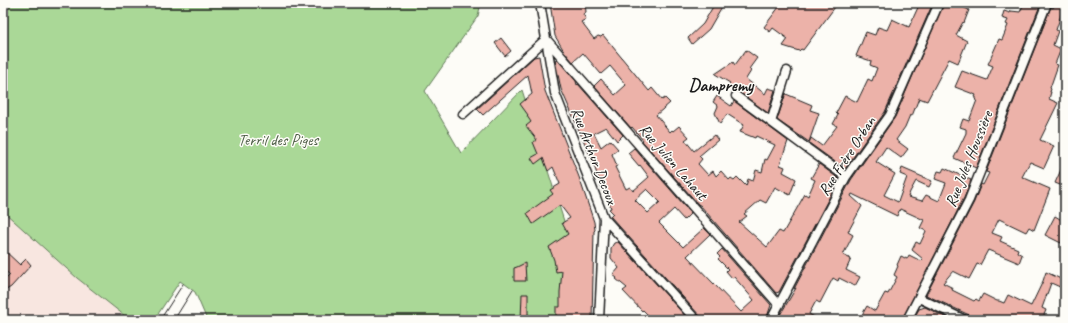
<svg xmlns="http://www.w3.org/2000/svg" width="1068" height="323" font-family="Caveat,sans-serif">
	<rect width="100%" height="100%" fill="#fdfcf7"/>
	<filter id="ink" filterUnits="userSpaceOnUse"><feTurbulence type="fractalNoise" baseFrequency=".025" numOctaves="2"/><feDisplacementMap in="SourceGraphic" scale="8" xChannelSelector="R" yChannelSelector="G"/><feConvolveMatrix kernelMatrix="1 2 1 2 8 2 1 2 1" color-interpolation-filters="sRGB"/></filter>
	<g filter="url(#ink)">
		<!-- built -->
		<path fill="#f8e6e0" d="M 3,211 L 77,278 L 130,320 L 3,320 Z"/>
		<!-- green -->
		<path fill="#aad897" stroke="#637a5a" d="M 3,3 L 481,3 L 478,16 L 425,91 L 461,153 L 522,90 L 572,246 L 570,320 L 207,320 L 195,292 L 180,281 L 154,320 L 130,320 L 77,278 L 3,211 Z"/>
		<!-- building -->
		<path fill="#ecb2a9" stroke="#1c1c1c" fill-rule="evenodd" d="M 550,3 L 585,3 L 586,12 L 583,14 L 586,19 L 581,22 L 594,39 L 598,36 L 601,37 L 603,35 L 649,91 L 652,88 L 662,100 L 665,98 L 670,103 L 656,115 L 670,132 L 672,130 L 673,131 L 679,126 L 689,137 L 685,140 L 694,151 L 714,135 L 718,140 L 699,156 L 702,159 L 698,164 L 708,175 L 713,171 L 716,176 L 721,171 L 729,180 L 731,178 L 734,180 L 737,177 L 746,186 L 748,179 L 753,181 L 756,170 L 762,172 L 765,159 L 767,160 L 775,145 L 756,136 L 755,138 L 740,132 L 744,125 L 727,114 L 720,124 L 715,113 L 718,106 L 713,102 L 717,96 L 731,106 L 734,101 L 788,141 L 780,165 L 785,167 L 783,172 L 796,179 L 790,195 L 775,187 L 766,203 L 760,200 L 744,214 L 747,216 L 739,222 L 767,247 L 779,231 L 783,233 L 805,194 L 808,196 L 815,180 L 811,178 L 819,164 L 839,179 L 779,292 L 776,293 L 700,205 L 699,205 L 642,141 L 643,140 L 632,127 L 631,128 L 594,86 L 601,79 L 615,95 L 626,85 L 610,66 L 601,74 L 583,53 L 573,62 L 564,51 L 555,36 Z
			M 715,3 L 724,3 L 709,29 L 692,44 L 688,38 L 703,24 Z
			M 782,3 L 831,3 L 835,7 L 803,50 L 801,49 L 799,51 L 783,46 L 788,39 L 773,28 L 770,32 L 764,27 Z
			M 920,3 L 933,3 L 885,112 L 845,169 L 809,143 L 811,138 L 822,146 L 837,126 L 833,124 L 838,115 L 836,113 L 845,96 L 857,102 L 868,79 L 872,81 L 877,68 L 870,65 L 871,61 L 856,56 L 866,32 L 875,35 L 878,27 L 887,30 L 892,19 L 909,27 Z
			M 944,3 L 954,3 L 969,10 L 964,23 L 963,22 L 956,35 L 967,41 L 958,63 L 949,59 L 927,101 L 919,98 L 912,116 L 910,115 L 905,127 L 896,140 L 908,149 L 901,158 L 886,147 L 876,162 L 895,174 L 884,195 L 898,202 L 907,177 L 900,174 L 902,168 L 932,181 L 929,187 L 916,181 L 910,192 L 908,197 L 922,201 L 926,195 L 939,201 L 946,183 L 935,179 L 938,171 L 942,172 L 944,168 L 971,180 L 964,198 L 902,320 L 859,320 L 867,306 L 875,311 L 885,293 L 888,294 L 897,277 L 894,275 L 898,266 L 897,265 L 901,256 L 907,259 L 909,255 L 921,261 L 923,259 L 912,250 L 916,242 L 920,244 L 926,231 L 920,228 L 924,220 L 900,209 L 897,216 L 852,194 L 851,196 L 862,206 L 848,232 L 853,235 L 843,255 L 851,259 L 846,270 L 860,277 L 855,286 L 839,278 L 838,281 L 833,278 L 820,303 L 816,301 L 809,314 L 820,320 L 777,320 L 796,288 L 794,289 L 851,180 L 895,117 Z
			M 1024,3 L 1041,3 L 976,168 L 954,158 L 966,133 L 966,129 L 960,127 L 963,119 L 969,121 L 977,100 L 976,99 L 976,97 L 975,97 L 976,95 L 955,87 L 962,71 L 987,80 L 993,66 L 988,64 L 989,62 L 999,39 L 1002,40 L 1008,25 L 1006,24 L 1008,20 L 1002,18 L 1004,11 L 1010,13 L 1011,11 L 1020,12 Z
			M 1055,3 L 1065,3 L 1056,30 L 1058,31 L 1053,45 L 1061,49 L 1055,64 L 1058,65 L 1050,88 L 1051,89 L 1050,92 L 1051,92 L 1049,99 L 1058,103 L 1040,140 L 1054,146 L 1044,168 L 1030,162 L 1022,177 L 1050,189 L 1047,197 L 1034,230 L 1029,227 L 1026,232 L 999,219 L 992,233 L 1002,237 L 1000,241 L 1018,249 L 1017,252 L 1022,255 L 1019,263 L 988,250 L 980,265 L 977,264 L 969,279 L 953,271 L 943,283 L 953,288 L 952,290 L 974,301 L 976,299 L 979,301 L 983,294 L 997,301 L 999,301 L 1004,303 L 1008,295 L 1031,306 L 1043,281 L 1046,272 L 1063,280 L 1060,287 L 1051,283 L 1042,308 L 1046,310 L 1042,320 L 980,320 L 926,295 L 974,202 L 981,184 L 983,185 L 989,173 L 986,172 L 1051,7 L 1053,8 Z
			M 501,38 L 511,51 L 505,56 L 495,43 Z
			M 746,50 L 757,58 L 749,69 L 751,71 L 746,79 L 765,94 L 768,88 L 775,90 L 768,113 L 739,92 L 735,91 L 728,86 L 730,83 L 715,74 L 733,62 L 735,65 Z
			M 539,56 L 545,91 L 579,177 L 594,222 L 595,230 L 594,231 L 592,320 L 556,319 L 556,307 L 560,307 L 560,292 L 562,271 L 556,272 L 554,260 L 549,247 L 568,234 L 562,223 L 570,218 L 560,205 L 533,224 L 527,213 L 553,194 L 550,190 L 560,184 L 553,167 L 548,171 L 543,158 L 535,164 L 531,158 L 538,154 L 533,142 L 537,140 L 526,126 L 531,122 L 527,116 L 528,115 L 520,104 L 532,94 L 528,75 L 483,115 L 477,109 L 534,57 Z
			M 557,59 L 576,81 L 577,85 L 578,84 L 623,135 L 617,141 L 606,127 L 594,133 L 601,147 L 610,140 L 618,149 L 612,154 L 617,166 L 615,167 L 626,189 L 630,187 L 633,191 L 649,177 L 640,165 L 639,166 L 628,153 L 634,148 L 691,213 L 684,220 L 674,209 L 659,223 L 683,247 L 704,228 L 710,234 L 687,256 L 741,312 L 754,300 L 734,277 L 732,278 L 726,271 L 728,269 L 718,259 L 720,257 L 717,254 L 722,249 L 771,305 L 766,320 L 758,320 L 753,318 L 751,320 L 701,320 L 700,316 L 610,216 L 613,213 L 609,209 L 611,208 L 606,193 L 604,194 L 592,160 L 561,89 L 555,60 ZM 647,189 L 660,202 L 648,213 L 635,200 Z
			M 786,93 L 786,94 L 812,105 L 810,110 L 819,113 L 809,142 L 806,140 L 777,120 Z
			M 1065,161 L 1065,187 L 1055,183 Z
			M 1055,216 L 1065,222 L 1065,236 L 1061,243 L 1045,235 Z
			M 618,242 L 689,320 L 653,320 L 643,310 L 642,311 L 623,291 L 627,288 L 616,279 L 617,278 L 613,275 L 619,268 L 611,258 L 611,248 L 614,243 Z
			M 3,249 L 20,265 L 26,259 L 31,265 L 11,287 L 3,292 L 3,282 L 10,275 L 3,269 Z
			M 525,263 L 526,281 L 514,281 L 514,268 L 517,267 Z
			M 522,294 L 528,294 L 528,320 L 521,320 Z
			M 925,307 L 949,319 L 949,320 L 913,320 L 919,309 Z"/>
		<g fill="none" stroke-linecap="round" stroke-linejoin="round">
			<defs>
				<path id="street" d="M 540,3 L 555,93 L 604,218 L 599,320
					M 736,96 L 846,177
					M 463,114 L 546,39 L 779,305
					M 771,122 L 787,71
					M 604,218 L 696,320
					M 919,298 L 965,320
					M 771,320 L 846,177 L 890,115 L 939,3
					M 907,320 L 969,200 L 1047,3"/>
			</defs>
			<!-- street casing -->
			<use href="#street" stroke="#1c1c1c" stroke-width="11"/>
			<!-- street -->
			<use href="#street" stroke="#fdfcf7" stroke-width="8"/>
			<!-- tram -->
			<path stroke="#1c1c1c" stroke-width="1" d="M 160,320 L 183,284
				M 174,320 L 192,291"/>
		</g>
	</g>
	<g text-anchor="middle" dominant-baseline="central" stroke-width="3" stroke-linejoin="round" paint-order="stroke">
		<!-- park labels -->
		<g font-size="16" fill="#4e5e47" stroke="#fdfcf7">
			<text x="278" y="140">Terril des Piges</text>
		</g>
		<!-- street labels -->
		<g font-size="16" fill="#1c1c1c" stroke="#fdfcf7">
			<text transform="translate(594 156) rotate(69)">Rue Arthur Decoux</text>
			<text transform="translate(847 156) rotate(-57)">Rue Frère Orban</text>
			<text transform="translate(969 159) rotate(-68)">Rue Jules Houssière</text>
			<text transform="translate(673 162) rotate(49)">Rue Julien Lahaut</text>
		</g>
		<!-- quarter labels -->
		<g font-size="18" font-weight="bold" fill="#1c1c1c" stroke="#fdfcf7">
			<text x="721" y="85">Dampremy</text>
		</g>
	</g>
	<!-- margin -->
	<rect width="1068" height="323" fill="none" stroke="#fdfcf7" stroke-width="16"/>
	<rect x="8" y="8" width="1052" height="307" fill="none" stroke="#1c1c1c" stroke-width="1.5" filter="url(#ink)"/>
</svg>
